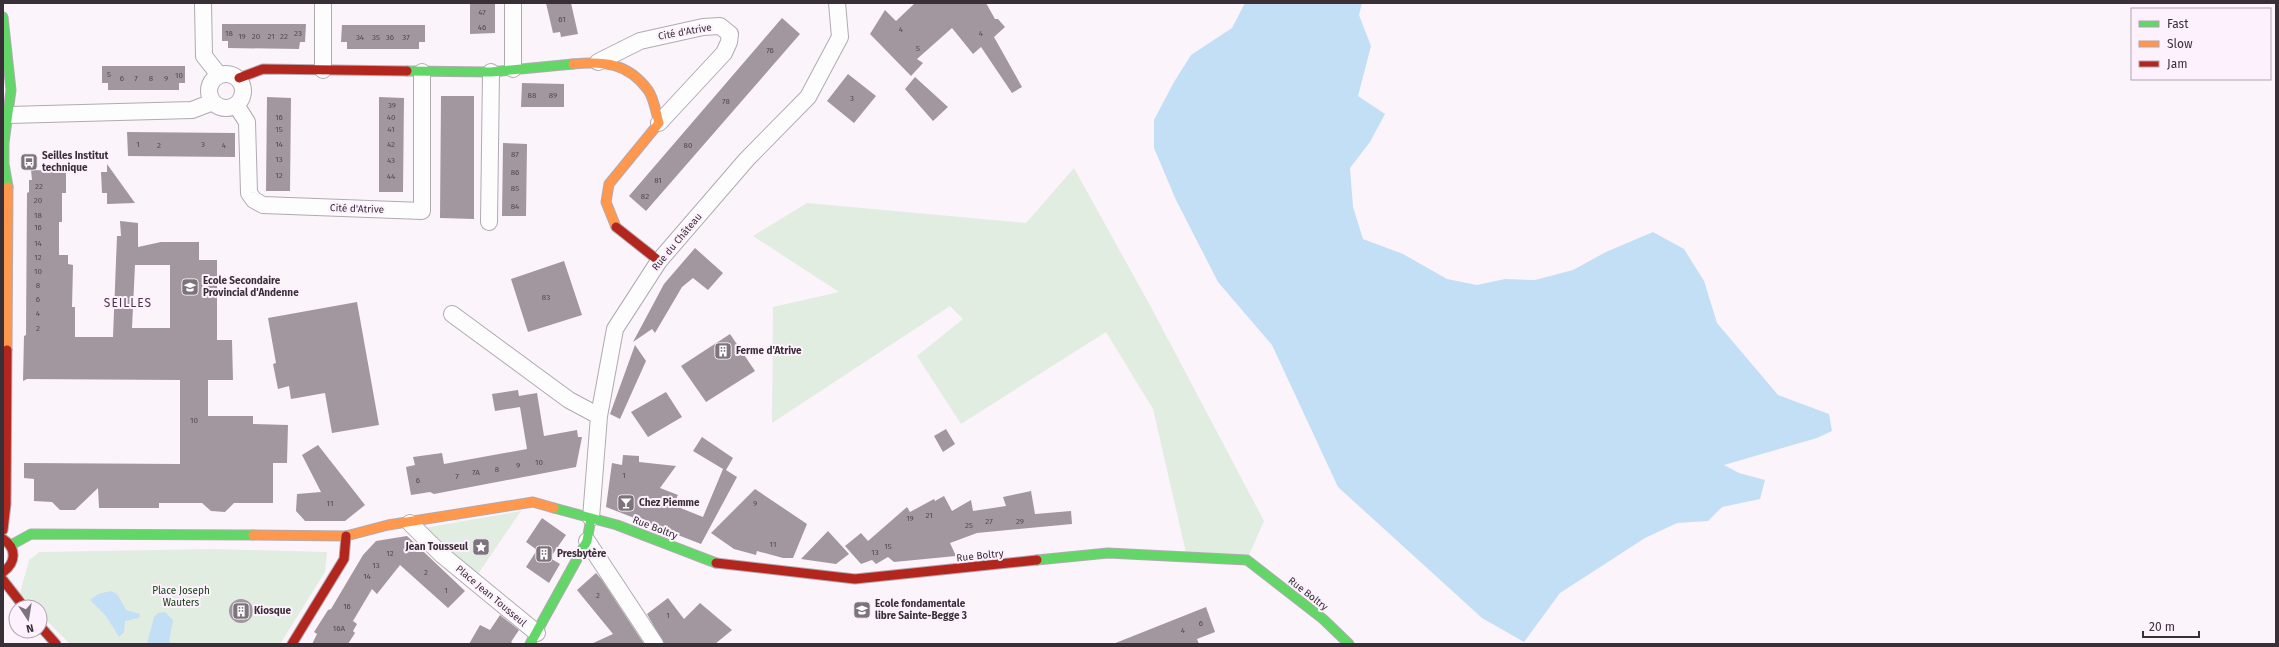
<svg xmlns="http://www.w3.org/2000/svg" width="2279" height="647" font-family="'Fira Sans',sans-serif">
	<rect width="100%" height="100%" fill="#fbf4fb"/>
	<!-- green -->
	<path fill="#e2ede1" d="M 1074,168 L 1152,309 L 1264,521 L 1247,560 L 1187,557 L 1153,409 L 1106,332 L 961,424 L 917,356 L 963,319 L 950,306 L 772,423 L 773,307 L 839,292 L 753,236 L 807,203 L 1026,223 Z
		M 521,511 L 478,574 L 424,528 Z
		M 213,549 L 327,552 L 325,572 L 280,644 L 70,644 L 40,614 L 40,607 L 34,607 L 20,593 L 29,560 L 39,552 Z"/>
	<!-- water -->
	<path fill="#c2dff5" d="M 1245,3 L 1362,3 L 1359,15 L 1371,46 L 1358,96 L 1385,114 L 1370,142 L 1350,168 L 1353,207 L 1363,239 L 1403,254 L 1447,279 L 1477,285 L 1505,279 L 1535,280 L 1573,270 L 1606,252 L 1653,232 L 1684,249 L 1704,281 L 1717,323 L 1778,395 L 1829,414 L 1832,431 L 1817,438 L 1724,465 L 1739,473 L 1765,480 L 1760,499 L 1722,507 L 1708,521 L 1677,523 L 1645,538 L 1560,593 L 1524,642 L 1482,618 L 1338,487 L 1272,345 L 1218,282 L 1176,200 L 1154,148 L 1154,120 L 1174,82 L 1191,55 L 1232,28 Z
		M 111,591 L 117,594 L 126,610 L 140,614 L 139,618 L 125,621 L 124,632 L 119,637 L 106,616 L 90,600 L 98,594 Z
		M 165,612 L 173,620 L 169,642 L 175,644 L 147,644 L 154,617 L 158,613 Z"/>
	<!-- building -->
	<path fill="#a2979f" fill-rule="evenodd" d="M 470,3 L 495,3 L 495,33 L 470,34 Z
		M 546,3 L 571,3 L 578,34 L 561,37 L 560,32 L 553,33 Z
		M 915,3 L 986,3 L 995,19 L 998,19 L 1005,27 L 994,37 L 1022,87 L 1012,93 L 981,47 L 973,54 L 952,28 L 917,59 L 923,63 L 911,76 L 870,34 L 885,10 L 896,21 Z
		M 782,18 L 800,34 L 646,211 L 629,196 Z
		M 222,24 L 306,24 L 305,42 L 300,42 L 299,49 L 228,48 L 228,41 L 222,41 Z
		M 342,25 L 425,25 L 425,42 L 419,42 L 419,49 L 347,49 L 347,42 L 341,42 Z
		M 102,66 L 185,66 L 185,83 L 179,83 L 179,90 L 108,90 L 108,83 L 102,83 Z
		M 848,74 L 876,96 L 854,123 L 827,101 Z
		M 915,77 L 948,107 L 933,121 L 905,89 Z
		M 522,83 L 564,84 L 564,107 L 521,107 Z
		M 441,96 L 474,96 L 474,219 L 440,218 Z
		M 267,97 L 291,98 L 290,191 L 266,191 Z
		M 379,97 L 404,98 L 403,192 L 379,192 Z
		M 127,132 L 235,133 L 235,157 L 128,156 Z
		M 503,143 L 527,144 L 526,216 L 502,216 Z
		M 107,164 L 135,203 L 107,204 L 107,193 L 102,193 L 101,172 L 107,172 Z
		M 31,170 L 66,171 L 66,193 L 62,193 L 62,222 L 59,222 L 59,255 L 68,255 L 68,264 L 73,265 L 72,307 L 75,307 L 75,337 L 113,337 L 117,236 L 121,236 L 120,221 L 138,223 L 138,247 L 161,242 L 199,242 L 199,260 L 217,260 L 217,340 L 232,340 L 233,380 L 208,380 L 208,416 L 253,416 L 253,424 L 288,425 L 287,463 L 273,463 L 273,503 L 234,503 L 225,512 L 211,511 L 202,503 L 159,503 L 159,508 L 99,508 L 98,488 L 75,510 L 60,510 L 52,502 L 34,501 L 34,479 L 24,478 L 24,463 L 180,464 L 180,380 L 27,379 L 23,381 L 24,336 L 26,335 L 27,193 L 29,192 L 29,180 L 32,180 ZM 135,265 L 170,265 L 170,328 L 132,328 Z
		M 695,248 L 723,273 L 708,290 L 693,278 L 682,287 L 655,333 L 652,329 L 633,342 L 664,284 Z
		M 564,261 L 582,315 L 528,332 L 511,279 Z
		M 357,302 L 379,425 L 332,433 L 325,393 L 291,399 L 289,386 L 278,389 L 273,364 L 276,363 L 268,318 Z
		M 730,334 L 755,371 L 706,402 L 681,366 Z
		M 635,345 L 646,361 L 620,419 L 610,414 Z
		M 518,390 L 519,396 L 537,393 L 544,436 L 577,430 L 578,437 L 582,437 L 576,467 L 434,494 L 430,492 L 411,495 L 406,467 L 415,465 L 413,457 L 442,453 L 444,464 L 527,449 L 520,407 L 495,411 L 492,394 Z
		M 666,392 L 682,417 L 648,437 L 631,412 Z
		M 946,429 L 955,444 L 943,452 L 934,436 Z
		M 702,437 L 733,458 L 726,470 L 737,477 L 701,544 L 606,507 L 612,463 L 622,465 L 623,455 L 639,456 L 639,462 L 676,466 L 660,488 L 678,495 L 673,505 L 703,517 L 723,469 L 693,451 Z
		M 318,445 L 365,505 L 345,521 L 305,521 L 296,511 L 297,494 L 321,492 L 302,455 Z
		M 755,489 L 807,524 L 793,558 L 783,558 L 757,551 L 756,555 L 734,549 L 711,533 Z
		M 1031,491 L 1035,514 L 1071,511 L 1072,524 L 977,533 L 950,543 L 956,556 L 894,562 L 888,557 L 876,564 L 872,560 L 861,564 L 845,546 L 861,533 L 868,541 L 907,507 L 910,512 L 934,499 L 935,501 L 944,496 L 952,511 L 971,500 L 973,511 L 1006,506 L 1003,497 Z
		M 542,518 L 566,535 L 550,558 L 560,564 L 549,583 L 526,567 L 537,550 L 526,542 Z
		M 828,531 L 849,554 L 836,564 L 801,559 Z
		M 407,536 L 465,591 L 448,608 L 400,565 L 377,594 L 372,589 L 353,621 L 357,624 L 353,631 L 355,633 L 348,644 L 312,644 L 317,634 L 314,632 L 328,610 L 331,609 L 363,555 L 376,541 Z
		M 596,573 L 602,580 L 644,644 L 591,644 L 613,634 L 577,590 Z
		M 668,598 L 684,619 L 700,603 L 732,630 L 715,644 L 664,644 L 647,614 Z
		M229 611a12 12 0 1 1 24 0a12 12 0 1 1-24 0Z
		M 1206,607 L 1215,632 L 1197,639 L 1199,644 L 1113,644 Z
		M 500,615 L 519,630 L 511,642 L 514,644 L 469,644 L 480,625 L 490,630 Z"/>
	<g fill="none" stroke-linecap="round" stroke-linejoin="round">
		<defs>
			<path id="street" d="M 203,3 L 204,56 L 219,75
				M 513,3 L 513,69
				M 598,62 L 640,41 L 703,27 L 720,26 L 730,34 L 729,42 L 724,53 L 659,123
				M 323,70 L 323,3
				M209 91a17 17 0 1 1 34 0a17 17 0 1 1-34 0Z
				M 236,105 L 247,122 L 249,193 L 254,200 L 263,205 L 422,211 L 422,72
				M 9,115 L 192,110 L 213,102
				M 489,222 L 491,72
				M 452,314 L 569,400 L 599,416
				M 591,518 L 599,416 L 615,329 L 659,261 L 747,159 L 808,97 L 840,37 L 837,3
				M 410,523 L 441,554 L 537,633
				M 587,541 L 655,644"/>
			<path id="fast" d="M 3,17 L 11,90 L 4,143 L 4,164 L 8,187
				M 407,71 L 491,72 L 573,64
				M 554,508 L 617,525 L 716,563
				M 11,545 L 31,534 L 253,535
				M 1037,560 L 1108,553 L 1247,560 L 1323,619 L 1349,644
				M 530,644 L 587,541 L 591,518"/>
			<path id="slow" d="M 573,64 C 605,61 628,63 648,90 C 654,98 656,113 659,123 L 609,184 L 606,202 L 616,227
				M 7,350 L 8,187
				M 253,535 L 346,536 L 388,525 L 533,502 L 554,508"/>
			<path id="jam" d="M 239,78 L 263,69 L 407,71
				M 616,227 L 659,261
				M 3,530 L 6,504 L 7,350
				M 3,539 C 17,548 16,563 3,572
				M 716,563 L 855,579 L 1037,560
				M 3,580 L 24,607
				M 40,626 L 56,644
				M 292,644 L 344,559 L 346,536"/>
		</defs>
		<!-- street casing -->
		<use href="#street" stroke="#b1aab1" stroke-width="18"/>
		<!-- fast casing -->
		<use href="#fast" stroke="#b1aab1" stroke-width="11"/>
		<!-- slow casing -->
		<use href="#slow" stroke="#b1aab1" stroke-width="11"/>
		<!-- jam casing -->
		<use href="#jam" stroke="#b1aab1" stroke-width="11"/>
		<!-- street -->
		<use href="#street" stroke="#fefdfe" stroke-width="16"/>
		<!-- fast -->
		<use href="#fast" stroke="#63d668" stroke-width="9"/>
		<!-- slow -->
		<use href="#slow" stroke="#ff974d" stroke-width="9"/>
		<!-- jam -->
		<use href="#jam" stroke="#b3261e" stroke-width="9"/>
	</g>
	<!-- icons -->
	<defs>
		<symbol id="bus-square" viewBox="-11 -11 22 22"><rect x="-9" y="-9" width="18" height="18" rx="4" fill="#7c747c" stroke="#fef1fe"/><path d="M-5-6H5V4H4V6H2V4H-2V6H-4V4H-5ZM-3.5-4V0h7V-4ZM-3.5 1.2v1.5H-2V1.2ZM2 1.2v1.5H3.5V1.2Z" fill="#fff"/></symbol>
		<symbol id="school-square" viewBox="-11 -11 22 22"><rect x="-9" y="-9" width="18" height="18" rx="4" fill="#7c747c" stroke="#fef1fe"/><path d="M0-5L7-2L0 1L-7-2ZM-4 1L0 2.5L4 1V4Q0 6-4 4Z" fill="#fff"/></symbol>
		<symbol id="building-square" viewBox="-11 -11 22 22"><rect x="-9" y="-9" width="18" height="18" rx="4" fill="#7c747c" stroke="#fef1fe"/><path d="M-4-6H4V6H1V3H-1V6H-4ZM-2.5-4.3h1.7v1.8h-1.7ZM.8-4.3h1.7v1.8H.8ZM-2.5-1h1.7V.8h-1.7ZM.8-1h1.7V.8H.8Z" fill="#fff"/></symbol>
		<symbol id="bar-square" viewBox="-11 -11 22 22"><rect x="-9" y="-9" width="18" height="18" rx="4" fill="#7c747c" stroke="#fef1fe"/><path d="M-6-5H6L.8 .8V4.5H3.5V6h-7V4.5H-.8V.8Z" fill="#fff"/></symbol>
		<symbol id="sight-square" viewBox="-11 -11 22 22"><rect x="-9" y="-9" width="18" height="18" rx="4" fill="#7c747c" stroke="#fef1fe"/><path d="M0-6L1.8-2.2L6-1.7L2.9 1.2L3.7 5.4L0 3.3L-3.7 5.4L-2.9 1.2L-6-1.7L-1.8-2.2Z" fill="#fff"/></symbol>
	</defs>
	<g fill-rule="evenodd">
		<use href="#bus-square" x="19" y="152" width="20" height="20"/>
		<use href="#school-square" x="180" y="277" width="20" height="20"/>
		<use href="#building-square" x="713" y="341" width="20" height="20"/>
		<use href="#bar-square" x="616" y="493" width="20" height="20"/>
		<use href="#sight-square" x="471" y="537" width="20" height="20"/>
		<use href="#building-square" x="534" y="544" width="20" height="20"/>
		<use href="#school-square" x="852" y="600" width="20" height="20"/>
		<use href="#building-square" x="231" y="601" width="20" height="20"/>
	</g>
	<g text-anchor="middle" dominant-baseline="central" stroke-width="4" stroke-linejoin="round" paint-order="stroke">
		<!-- number labels -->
		<g font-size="8" fill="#524951">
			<text x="482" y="12">47</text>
			<text x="562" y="19">61</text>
			<text x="482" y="27">46</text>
			<text x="901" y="29">4</text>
			<text x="229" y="33">18</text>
			<text x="298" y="33">23</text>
			<text x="981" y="33">4</text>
			<text x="242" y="36">19</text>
			<text x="256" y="36">20</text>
			<text x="271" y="36">21</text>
			<text x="284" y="36">22</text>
			<text x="360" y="37">34</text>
			<text x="376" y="37">35</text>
			<text x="390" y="37">36</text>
			<text x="406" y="37">37</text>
			<text x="918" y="48">5</text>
			<text x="770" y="50">76</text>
			<text x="109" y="74">5</text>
			<text x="179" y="75">10</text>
			<text x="122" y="78">6</text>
			<text x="136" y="78">7</text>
			<text x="151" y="78">8</text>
			<text x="166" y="78">9</text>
			<text x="532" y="95">88</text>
			<text x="553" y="95">89</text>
			<text x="852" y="98">3</text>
			<text x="726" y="101">78</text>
			<text x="392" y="105">39</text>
			<text x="279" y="117">16</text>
			<text x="391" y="117">40</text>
			<text x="279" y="129">15</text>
			<text x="391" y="129">41</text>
			<text x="138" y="144">1</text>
			<text x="203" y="144">3</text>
			<text x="279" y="144">14</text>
			<text x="391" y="144">42</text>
			<text x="159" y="145">2</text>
			<text x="224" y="145">4</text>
			<text x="688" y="145">80</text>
			<text x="515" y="154">87</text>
			<text x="279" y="159">13</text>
			<text x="391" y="160">43</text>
			<text x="515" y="172">86</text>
			<text x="279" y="175">12</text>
			<text x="391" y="176">44</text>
			<text x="658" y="180">81</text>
			<text x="39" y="186">22</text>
			<text x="515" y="188">85</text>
			<text x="645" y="196">82</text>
			<text x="38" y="200">20</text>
			<text x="515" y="206">84</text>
			<text x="38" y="215">18</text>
			<text x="38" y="227">16</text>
			<text x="38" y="243">14</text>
			<text x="38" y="257">12</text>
			<text x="38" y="271">10</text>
			<text x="38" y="285">8</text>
			<text x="546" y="297">83</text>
			<text x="38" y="299">6</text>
			<text x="38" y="313">4</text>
			<text x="38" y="328">2</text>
			<text x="194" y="420">10</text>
			<text x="539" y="462">10</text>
			<text x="518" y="465">9</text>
			<text x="497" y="469">8</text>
			<text x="476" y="472">7A</text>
			<text x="624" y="475">1</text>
			<text x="457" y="476">7</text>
			<text x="418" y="480">6</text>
			<text x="330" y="503">11</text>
			<text x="755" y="503">9</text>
			<text x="929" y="515">21</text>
			<text x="910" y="518">19</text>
			<text x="989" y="521">27</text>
			<text x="1020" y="521">29</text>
			<text x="969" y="525">25</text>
			<text x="773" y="544">11</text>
			<text x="888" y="546">15</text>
			<text x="875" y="552">13</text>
			<text x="390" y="553">12</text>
			<text x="376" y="565">13</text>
			<text x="426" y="572">2</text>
			<text x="367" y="576">14</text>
			<text x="446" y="590">1</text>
			<text x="598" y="595">2</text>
			<text x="347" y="606">16</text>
			<text x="668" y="615">1</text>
			<text x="1201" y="623">6</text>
			<text x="339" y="628">16A</text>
			<text x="1183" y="630">4</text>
		</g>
		<!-- street labels -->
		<g font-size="10" fill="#382f37" stroke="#fef1fe">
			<text transform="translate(685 32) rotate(-10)">Cité d'Atrive</text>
			<text transform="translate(357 209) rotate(2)">Cité d'Atrive</text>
			<text transform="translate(677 242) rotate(-50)">Rue du Château</text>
			<text transform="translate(655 528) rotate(21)">Rue Boltry</text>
			<text transform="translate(980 556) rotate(-6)">Rue Boltry</text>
			<text transform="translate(1308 594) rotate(38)">Rue Boltry</text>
			<text transform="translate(491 596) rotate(40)">Place Jean Tousseul</text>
		</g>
		<!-- poi labels -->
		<g font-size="10" font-weight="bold" fill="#382f37" stroke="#fef1fe" text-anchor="start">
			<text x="42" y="156">Seilles Institut<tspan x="42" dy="12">technique</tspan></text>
			<text x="203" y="281">Ecole Secondaire<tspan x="203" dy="12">Provincial d'Andenne</tspan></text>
			<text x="736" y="351">Ferme d'Atrive</text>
			<text x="639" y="503">Chez Piemme</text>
			<text x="468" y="547" text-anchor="end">Jean Tousseul</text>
			<text x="557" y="554">Presbytère</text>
			<text x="875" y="604">Ecole fondamentale<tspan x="875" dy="12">libre Sainte-Begge 3</tspan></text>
			<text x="254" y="611">Kiosque</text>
		</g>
		<!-- park labels -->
		<g font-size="10" fill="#0f4011" stroke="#fef1fe">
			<text x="181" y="591">Place Joseph<tspan x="181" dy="12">Wauters</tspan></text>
		</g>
		<!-- quarter labels -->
		<g font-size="12" letter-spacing="1" fill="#473647" stroke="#fef1fe">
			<text x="128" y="303">SEILLES</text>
		</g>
	</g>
	<!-- border -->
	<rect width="2279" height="647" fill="none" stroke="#382f37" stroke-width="8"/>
	<!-- legend -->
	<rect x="2131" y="8" width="140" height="72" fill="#fef1fe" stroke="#afa3ae"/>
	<rect x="2139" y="21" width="20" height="6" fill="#63d668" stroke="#afa3ae"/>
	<text x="2167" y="28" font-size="12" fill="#382f37">Fast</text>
	<rect x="2139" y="41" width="20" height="6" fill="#ff974d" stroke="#afa3ae"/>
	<text x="2167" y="48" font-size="12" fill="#382f37">Slow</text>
	<rect x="2139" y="61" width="20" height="6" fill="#b3261e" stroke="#afa3ae"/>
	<text x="2167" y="68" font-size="12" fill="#382f37">Jam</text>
	<!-- north arrow -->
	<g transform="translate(28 619) rotate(168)"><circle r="19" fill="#fef1fe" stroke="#afa3ae"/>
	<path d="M0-3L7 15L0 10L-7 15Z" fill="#7c747c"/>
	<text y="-6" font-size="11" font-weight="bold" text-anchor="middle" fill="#382f37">N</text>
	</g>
	<!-- scale -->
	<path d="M2143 631v6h56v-6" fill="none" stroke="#382f37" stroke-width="2"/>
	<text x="2149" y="631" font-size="12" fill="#382f37" stroke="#fef1fe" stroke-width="3" paint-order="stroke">20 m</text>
</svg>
